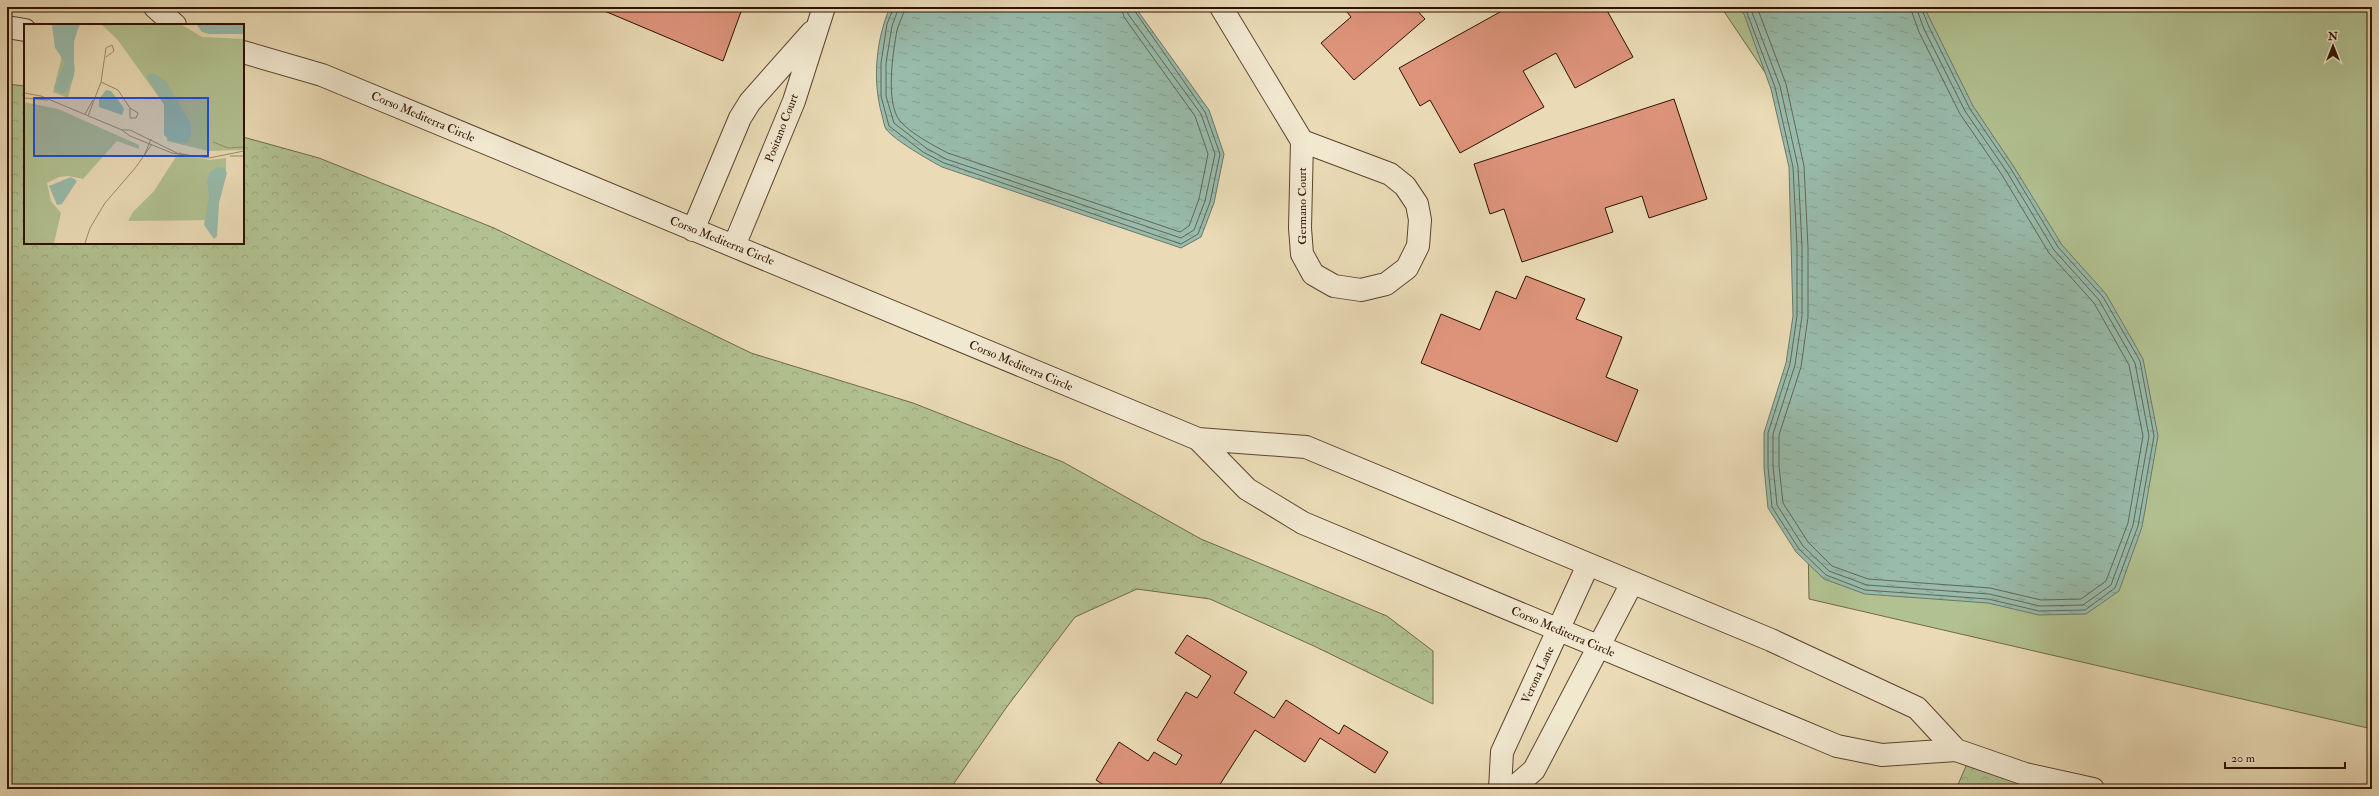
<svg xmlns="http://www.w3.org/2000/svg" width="2379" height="796" font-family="'IM FELL Double Pica',serif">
	<defs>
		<pattern id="forest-crowns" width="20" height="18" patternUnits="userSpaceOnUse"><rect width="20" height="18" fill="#b2c191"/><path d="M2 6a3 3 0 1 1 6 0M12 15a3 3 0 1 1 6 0" fill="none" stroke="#99a57b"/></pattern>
		<pattern id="water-ripples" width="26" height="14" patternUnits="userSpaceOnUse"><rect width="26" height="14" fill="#98bbab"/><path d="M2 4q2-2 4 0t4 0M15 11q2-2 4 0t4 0" fill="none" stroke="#83a091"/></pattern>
	</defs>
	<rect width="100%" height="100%" fill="#eadbb6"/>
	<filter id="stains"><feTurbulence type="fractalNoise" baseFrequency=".005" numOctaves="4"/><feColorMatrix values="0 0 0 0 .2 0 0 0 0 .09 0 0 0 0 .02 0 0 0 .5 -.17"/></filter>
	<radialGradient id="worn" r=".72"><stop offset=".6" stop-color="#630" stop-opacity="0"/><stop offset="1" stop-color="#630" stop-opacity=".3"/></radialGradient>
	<!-- green -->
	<path fill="#b2c191" stroke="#706948" d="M 1721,7 L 2372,7 L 2372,729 L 1809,599 L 1801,126 Z"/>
	<!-- forest -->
	<path fill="url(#forest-crowns)" stroke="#706948" d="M 7,84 L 25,86 L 25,243 L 243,243 L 243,137 L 319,158 L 494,228 L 751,353 L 913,403 L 1063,462 L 1201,539 L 1387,616 L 1433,651 L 1433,704 L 1316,647 L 1210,599 L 1137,589 L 1075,617 L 1006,708 L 950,789 L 7,789 Z
		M 1974,748 L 2102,789 L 1956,789 Z"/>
	<!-- water -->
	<path fill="url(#water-ripples)" stroke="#6e7767" d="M 890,7 L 1135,7 L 1209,110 L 1224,154 L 1214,203 L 1201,237 L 1181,248 L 942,167 C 929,160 894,140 886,129 C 884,126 883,119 882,115 C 872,80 876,40 890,7 Z
		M 1737,7 L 1924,7 L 1973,106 L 2014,167 L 2062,245 L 2106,294 L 2143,359 L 2158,436 L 2142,527 L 2119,591 L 2086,614 L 2039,615 L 1988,603 L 1865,594 L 1824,579 L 1796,552 L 1768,508 L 1764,467 L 1764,433 L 1786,363 L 1793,316 L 1789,167 L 1771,89 L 1744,14 Z"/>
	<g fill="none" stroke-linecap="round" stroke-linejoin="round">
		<!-- shore -->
		<path stroke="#636656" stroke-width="1" d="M 894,7 L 887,24 L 881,63 L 881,96 L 889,126 L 923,152 L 944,163 L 1181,244 L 1198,234 L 1210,202 L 1220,154 L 1205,112 L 1132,7
			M 899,7 L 892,26 L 886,63 L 886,96 L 894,123 L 926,148 L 946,159 L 1181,238 L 1194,230 L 1205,201 L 1215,154 L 1201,114 L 1128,14 L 1127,7
			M 905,7 C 904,15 899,22 897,30 C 893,52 885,103 900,121 C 910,133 934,146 948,153 L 1180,232 L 1189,226 L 1199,199 L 1208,154 L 1195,116 L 1124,17 L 1121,7
			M 1743,7 L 1747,13 L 1775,87 L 1793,167 L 1797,247 L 1797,316 L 1790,364 L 1768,433 L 1768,467 L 1772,507 L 1799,549 L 1826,575 L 1865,590 L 1988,599 L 2039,611 L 2085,610 L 2115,588 L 2138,526 L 2154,436 L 2140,361 L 2103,297 L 2058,247 L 2011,169 L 1970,109 L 1929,27 L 1921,7
			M 1750,7 L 1780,86 L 1798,167 L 1802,247 L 1802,316 L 1795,365 L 1773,434 L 1773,466 L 1777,505 L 1803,546 L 1829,571 L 1867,585 L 1989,594 L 2040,606 L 2083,605 L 2111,585 L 2133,525 L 2149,436 L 2135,363 L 2099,300 L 2054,250 L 2007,172 L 1965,111 L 1924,29 L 1916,7
			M 1757,7 L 1786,84 L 1804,166 L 1808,247 L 1808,317 L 1801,367 L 1779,435 L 1779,466 L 1783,503 L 1808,542 L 1832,566 L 1868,579 L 1990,588 L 2041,600 L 2081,599 L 2106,581 L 2128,523 L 2143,436 L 2129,365 L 2094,303 L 2049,253 L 2002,175 L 1960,114 L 1919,32 L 1910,7"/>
	</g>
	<!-- building -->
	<path fill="#dd947b" stroke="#2e1100" d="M 595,7 L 737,7 L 742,9 L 723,61 Z
		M 1343,7 L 1414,7 L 1425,19 L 1354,80 L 1321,43 L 1351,17 Z
		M 1509,7 L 1605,7 L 1633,57 L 1575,88 L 1556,53 L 1523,71 L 1544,107 L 1460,153 L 1430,100 L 1420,106 L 1399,68 Z
		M 1674,99 L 1707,199 L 1649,218 L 1642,196 L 1605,208 L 1613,232 L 1522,262 L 1504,209 L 1490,214 L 1474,164 Z
		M 1526,276 L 1585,299 L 1576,319 L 1622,337 L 1606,377 L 1638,390 L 1617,442 L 1421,363 L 1441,314 L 1480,330 L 1496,291 L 1516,299 Z
		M 1187,635 L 1247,672 L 1234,693 L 1274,718 L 1286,700 L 1339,734 L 1344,725 L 1388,752 L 1375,773 L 1320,738 L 1305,762 L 1255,730 L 1217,789 L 1208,789 L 1202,785 L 1199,789 L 1110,789 L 1096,780 L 1119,742 L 1148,761 L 1154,752 L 1176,765 L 1182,755 L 1157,740 L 1186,692 L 1197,698 L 1211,676 L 1175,653 Z"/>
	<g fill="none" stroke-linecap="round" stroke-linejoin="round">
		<defs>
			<path id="minor" d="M 155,7 L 175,25
				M 1221,7 L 1302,141 L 1300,228 L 1302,254 L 1313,274 L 1334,286 L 1361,290 L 1386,284 L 1407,268 L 1418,246 L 1420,220 L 1417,204 L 1405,186 L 1390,174 L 1302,141
				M 7,27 L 25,30
				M 243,52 L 322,75 L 1198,439 L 1306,447 L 1771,640 L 1917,708 L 1956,750
				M 693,230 L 740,118 L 750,102 L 812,32
				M 734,246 L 794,101 L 824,7
				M 1198,439 L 1247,489 L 1303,523 L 1837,746 L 1882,755 L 1956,750 L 2025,774 L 2093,789
				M 1500,789 L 1502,752 L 1588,565
				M 1512,789 L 1534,770 L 1632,583"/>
		</defs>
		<!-- minor casing -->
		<use href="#minor" stroke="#5d442e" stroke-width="24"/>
		<!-- minor -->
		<use href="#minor" stroke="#f1e8d0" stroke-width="22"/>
	</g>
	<g text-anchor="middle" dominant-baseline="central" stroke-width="3.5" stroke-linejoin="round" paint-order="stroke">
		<!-- street labels -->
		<g font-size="12" fill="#2e1100" stroke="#f1e8d0">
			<text transform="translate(423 117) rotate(23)">Corso Mediterra Circle</text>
			<text transform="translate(782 128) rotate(-69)">Positano Court</text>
			<text transform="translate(1302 206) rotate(-90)">Germano Court</text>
			<text transform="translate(722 241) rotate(22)">Corso Mediterra Circle</text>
			<text transform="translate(1021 366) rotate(23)">Corso Mediterra Circle</text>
			<text transform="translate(1563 632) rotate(23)">Corso Mediterra Circle</text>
			<text transform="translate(1538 675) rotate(-65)">Verona Lane</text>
		</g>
	</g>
	<!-- overview -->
	<g transform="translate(24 24)">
		<rect width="220" height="220" fill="#eadbb6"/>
		<path d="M 33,1 L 56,1 L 47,18 L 51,46 L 44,74 L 29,68 L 37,36 ZM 78,1 L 158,1 L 178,13 L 220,15 L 220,126 L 184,127 L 143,117 L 142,83 L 93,15 Z" fill="#b2c191"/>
		<path d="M 0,78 L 34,85 L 115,121 L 115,125 L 93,117 L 59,155 L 45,152 L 35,153 L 23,159 L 27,177 L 37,189 L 30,219 L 0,219 ZM 155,128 L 185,136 L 202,134 L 202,148 L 196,166 L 193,196 L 104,197 L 109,188 L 130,167 Z" fill="#b2c191"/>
		<path d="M 28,1 L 55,1 L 50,18 L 50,52 L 43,67 L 39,69 L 35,69 L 30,64 L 41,38 L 31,24 ZM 173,1 L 220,1 L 220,10 L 185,10 L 178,8 ZM 128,49 L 142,57 L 167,100 L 167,112 L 163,119 L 147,117 L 140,111 L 140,80 L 122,52 ZM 82,66 L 87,67 L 97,80 L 100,85 L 98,91 L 75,83 L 75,75 ZM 194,143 L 200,144 L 203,149 L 195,179 L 193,212 L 190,215 L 180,201 L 185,172 L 183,157 L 186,148 ZM 47,153 L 53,157 L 38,180 L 33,181 L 25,162 Z" fill="#98bbab"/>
		<path fill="none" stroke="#9f8a6d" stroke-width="1" d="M 77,58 L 94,66 L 106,84 L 106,94 L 112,94 L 114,89 L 106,84M 0,69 L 17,72 L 98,106 L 106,106 L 153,129M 0,74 L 24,76M 61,90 L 69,76M 64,92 L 77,58 L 82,24 L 88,21 L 90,27 L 82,33M 98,106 L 106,112 L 148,129 L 185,134 L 220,127M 189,118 L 204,124 L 220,123M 120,132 L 127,115M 206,132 L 220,132M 61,219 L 66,204 L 81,179 L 112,143 L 128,120"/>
		<path fill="#1d4ed8" fill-opacity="0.15" stroke="#1d4ed8" stroke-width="2" d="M 10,74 L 184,74 L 184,132 L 10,132 Z"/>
		<rect width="220" height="220" fill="none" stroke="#2e1100" stroke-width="2"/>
	</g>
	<!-- margin -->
	<rect width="2379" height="796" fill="none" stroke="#eadbb6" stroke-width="24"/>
	<rect x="8" y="8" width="2363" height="780" fill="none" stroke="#2e1100" stroke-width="2"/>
	<rect x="12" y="12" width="2355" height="772" fill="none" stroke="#2e1100"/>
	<!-- north arrow -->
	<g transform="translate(2333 46)" stroke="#f1e8d0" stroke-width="3" paint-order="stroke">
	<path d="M0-3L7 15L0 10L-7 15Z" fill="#2e1100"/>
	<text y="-6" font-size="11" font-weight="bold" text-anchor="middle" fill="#2e1100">N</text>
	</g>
	<!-- scale -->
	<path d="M2225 762v6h120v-6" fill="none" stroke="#2e1100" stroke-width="2"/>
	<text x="2231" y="762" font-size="12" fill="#2e1100" stroke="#f1e8d0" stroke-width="3" paint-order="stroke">20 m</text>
	<rect width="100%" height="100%" filter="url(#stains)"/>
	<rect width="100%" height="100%" fill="url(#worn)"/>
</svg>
